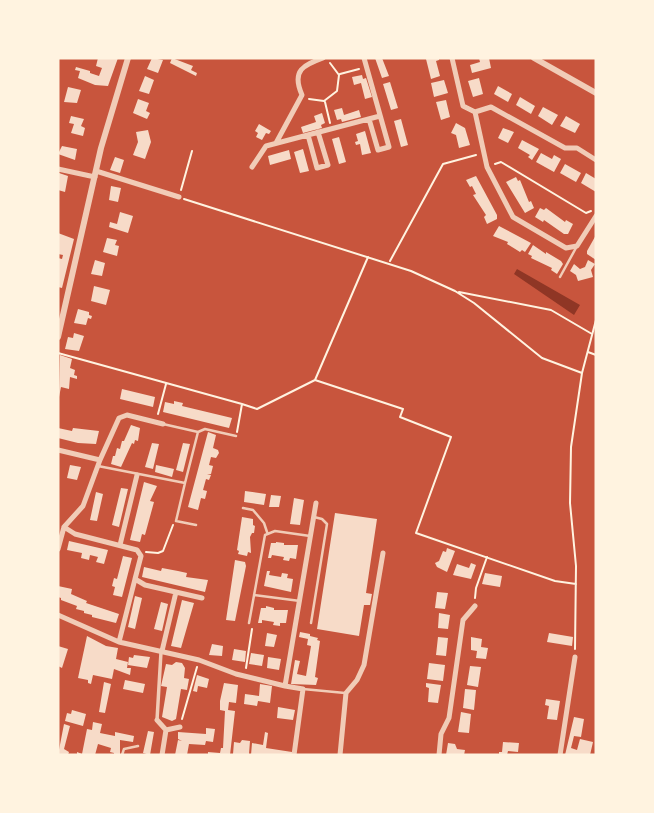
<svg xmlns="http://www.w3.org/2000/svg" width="654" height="813" font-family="Rubik,sans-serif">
	<rect width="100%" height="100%" fill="#c8553d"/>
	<!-- water -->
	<path fill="#8f3625" d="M 517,269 L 580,305 L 574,315 L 514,274 Z"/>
	<!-- building -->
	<path fill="#f7dbc8" d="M 98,58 L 118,58 L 108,86 L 95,85 L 78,78 L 80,71 L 75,70 L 76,67 L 90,71 L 90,73 L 99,76 L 102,68 L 96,66 Z
		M 152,58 L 163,60 L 158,73 L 147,69 Z
		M 172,58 L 193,66 L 191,70 L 197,73 L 196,76 L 170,63 Z
		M 375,58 L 382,58 L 389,76 L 382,78 Z
		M 439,58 L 439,60 L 436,61 L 440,76 L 431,79 L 426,59 Z
		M 479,58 L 489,58 L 491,68 L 472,73 L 470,65 L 480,62 Z
		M 362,75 L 363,79 L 366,78 L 372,97 L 365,99 L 361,83 L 354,85 L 352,77 Z
		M 145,76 L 154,80 L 149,94 L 139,91 Z
		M 479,78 L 483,94 L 473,97 L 468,81 Z
		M 444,80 L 448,93 L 434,97 L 431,83 Z
		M 390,82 L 398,108 L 391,110 L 383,84 Z
		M 498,86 L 512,94 L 508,102 L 494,94 Z
		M 68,87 L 81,90 L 77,103 L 64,102 Z
		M 520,97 L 535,106 L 531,114 L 516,105 Z
		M 138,99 L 149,103 L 146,111 L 150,113 L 147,119 L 133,113 Z
		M 446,100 L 450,117 L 441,120 L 436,102 Z
		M 543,107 L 558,115 L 552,125 L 538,116 Z
		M 342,108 L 344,115 L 359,110 L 361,117 L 342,122 L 341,119 L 337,120 L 334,110 Z
		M 322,113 L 325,123 L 321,125 L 322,128 L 303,133 L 301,127 L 316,122 L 314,116 Z
		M 71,116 L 84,119 L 81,126 L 85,128 L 83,136 L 71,133 L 74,124 L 69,123 Z
		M 566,116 L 580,124 L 575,133 L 560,126 Z
		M 401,119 L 408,145 L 401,147 L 394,121 Z
		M 456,123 L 465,128 L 470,145 L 459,148 L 456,135 L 451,133 Z
		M 259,124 L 271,131 L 269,134 L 266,133 L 262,140 L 256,137 L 258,133 L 255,131 Z
		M 503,128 L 514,132 L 508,143 L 498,138 Z
		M 148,130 L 151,142 L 145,159 L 133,155 L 138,142 L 136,132 Z
		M 365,131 L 371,153 L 362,155 L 360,144 L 356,145 L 355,142 L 358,141 L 356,134 Z
		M 339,137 L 346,162 L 339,164 L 332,139 Z
		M 522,140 L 539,149 L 532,160 L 528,157 L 530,155 L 518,148 Z
		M 62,146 L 77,149 L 75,160 L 58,154 Z
		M 303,149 L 309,171 L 300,173 L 294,152 Z
		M 289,150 L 291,159 L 270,165 L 268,156 Z
		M 541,153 L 552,159 L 554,155 L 561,159 L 554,172 L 536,162 Z
		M 115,157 L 124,160 L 120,173 L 110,170 Z
		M 565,164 L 581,173 L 576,182 L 560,173 Z
		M 59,173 L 68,176 L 65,192 L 58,190 Z
		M 586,173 L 596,179 L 596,192 L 581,183 Z
		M 476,176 L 497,215 L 497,219 L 487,224 L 484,217 L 486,215 L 473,195 L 476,194 L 472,186 L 470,187 L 466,180 Z
		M 516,177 L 518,181 L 520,180 L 529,202 L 531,201 L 534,208 L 525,213 L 506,182 Z
		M 111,186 L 121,188 L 118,202 L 109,200 Z
		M 540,208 L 544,210 L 546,208 L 565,222 L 566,220 L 573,224 L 568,234 L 564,234 L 544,220 L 543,222 L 535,217 Z
		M 120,212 L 133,216 L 128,233 L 109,227 L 110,222 L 117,224 Z
		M 499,226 L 531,243 L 525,252 L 522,250 L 520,252 L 507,244 L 508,242 L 493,236 Z
		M 58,233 L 74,239 L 62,288 L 58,287 L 58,258 L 62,259 L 63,255 L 58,254 Z
		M 596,235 L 596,260 L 587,254 L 587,251 Z
		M 107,238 L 117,240 L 115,245 L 119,246 L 117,256 L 103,252 Z
		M 533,245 L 546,254 L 546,252 L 561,261 L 563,264 L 557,274 L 551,270 L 552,268 L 531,258 L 532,256 L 528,254 Z
		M 95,260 L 105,263 L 102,276 L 91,274 Z
		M 588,260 L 595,264 L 591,270 L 593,277 L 578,281 L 576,275 L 570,271 L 574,264 L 580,269 L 585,267 Z
		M 94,286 L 110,290 L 106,305 L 91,301 Z
		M 78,309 L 89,312 L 89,315 L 92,316 L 91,319 L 88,318 L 86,325 L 74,323 Z
		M 74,333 L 84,336 L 79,351 L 65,349 L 68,337 L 73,338 Z
		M 60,355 L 72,359 L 70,368 L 75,370 L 74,375 L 77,376 L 77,379 L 70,377 L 69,389 L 61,387 L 59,397 Z
		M 122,389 L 155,397 L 153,407 L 120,399 Z
		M 174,401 L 183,403 L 182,406 L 232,418 L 229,428 L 163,412 L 165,402 L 174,404 Z
		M 131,425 L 140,428 L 138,441 L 135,440 L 134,444 L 132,443 L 121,467 L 111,464 L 113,456 L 115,456 L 117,448 L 120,449 L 122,441 L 124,441 Z
		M 58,428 L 72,431 L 73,428 L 99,431 L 96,444 L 78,443 L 58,438 Z
		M 208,432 L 216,435 L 213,448 L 218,450 L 219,453 L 216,458 L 211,457 L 209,465 L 213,466 L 211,474 L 207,474 L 211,475 L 209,480 L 206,479 L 203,490 L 207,491 L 205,499 L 201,498 L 198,510 L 188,507 Z
		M 152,443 L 159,444 L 153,469 L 145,467 Z
		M 183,443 L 190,444 L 183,472 L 176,470 Z
		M 70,465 L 81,467 L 77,480 L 67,478 Z
		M 156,465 L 174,469 L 172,477 L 155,472 Z
		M 144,482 L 157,486 L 150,501 L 154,502 L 145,535 L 142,534 L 140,542 L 130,540 Z
		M 121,488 L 128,489 L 119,527 L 112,525 Z
		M 245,491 L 266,494 L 264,505 L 244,502 Z
		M 96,492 L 103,494 L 97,521 L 90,520 Z
		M 271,495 L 281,496 L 279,507 L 269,507 Z
		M 294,498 L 304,500 L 300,525 L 290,524 Z
		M 335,513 L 377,519 L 366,593 L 372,594 L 370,605 L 364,605 L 359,636 L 317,629 Z
		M 242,517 L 253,519 L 253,525 L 255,526 L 254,533 L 252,533 L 250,537 L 251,553 L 248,552 L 247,556 L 238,554 L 239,551 L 237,550 Z
		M 69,541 L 108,550 L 104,564 L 96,562 L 98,557 L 90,555 L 89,560 L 81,558 L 82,553 L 67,550 Z
		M 276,542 L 284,543 L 284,545 L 298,545 L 296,559 L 290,558 L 289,561 L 283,560 L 284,557 L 272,555 L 271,558 L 268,558 L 271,543 L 276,543 Z
		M 447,548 L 455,551 L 447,572 L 437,567 L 435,563 L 439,561 L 443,551 L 446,552 Z
		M 123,556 L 132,558 L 122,597 L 113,595 L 115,587 L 112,586 L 114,578 L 117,579 Z
		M 235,560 L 245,562 L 246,566 L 235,621 L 226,620 Z
		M 471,563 L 476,565 L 471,579 L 453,575 L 457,564 L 469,568 Z
		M 144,567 L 161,571 L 162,568 L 178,571 L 187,573 L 186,577 L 208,580 L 205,592 L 142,577 Z
		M 267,571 L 270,571 L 269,575 L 281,577 L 282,573 L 288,574 L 287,578 L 293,579 L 291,592 L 264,586 Z
		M 485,573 L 502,576 L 500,587 L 482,584 Z
		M 58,586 L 72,589 L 71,594 L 87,601 L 86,603 L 119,614 L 116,623 L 92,617 L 92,615 L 84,613 L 84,611 L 76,609 L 77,606 L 61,600 L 61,598 L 58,597 Z
		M 437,592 L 448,593 L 445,609 L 435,608 Z
		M 135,596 L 142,598 L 135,629 L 128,627 Z
		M 182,600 L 194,603 L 181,648 L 171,646 Z
		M 161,602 L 168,604 L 162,631 L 154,629 Z
		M 266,606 L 274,608 L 274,610 L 288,610 L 286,623 L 280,623 L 280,626 L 273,625 L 274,622 L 262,620 L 262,623 L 258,623 L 261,608 L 266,608 Z
		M 439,613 L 450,615 L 448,629 L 438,628 Z
		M 300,632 L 310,634 L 310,636 L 318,638 L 317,640 L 320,641 L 315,677 L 318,678 L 316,685 L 291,684 L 295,660 L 300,661 L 297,674 L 306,676 L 311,646 L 307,645 L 308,639 L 299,637 Z
		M 267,633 L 277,635 L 274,647 L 265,646 Z
		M 549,633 L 573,637 L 572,646 L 547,642 Z
		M 87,636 L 106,646 L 118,648 L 116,659 L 128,662 L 127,668 L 131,668 L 130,675 L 114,669 L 112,679 L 93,675 L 91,684 L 88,683 L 88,680 L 78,678 Z
		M 438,637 L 448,638 L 446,656 L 436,655 Z
		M 471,637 L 482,639 L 481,647 L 488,648 L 486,659 L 476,658 L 477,651 L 471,650 Z
		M 212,644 L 223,646 L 222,656 L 209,655 Z
		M 58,646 L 68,649 L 62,668 L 58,666 Z
		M 234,649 L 246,651 L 245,662 L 232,660 Z
		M 251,653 L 264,655 L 262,666 L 249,664 Z
		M 134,655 L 150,657 L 147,668 L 128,665 L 129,657 L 133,658 Z
		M 268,657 L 281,659 L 279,670 L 267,668 Z
		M 176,662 L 182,663 L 185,668 L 184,678 L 189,679 L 187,690 L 181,689 L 176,719 L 172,721 L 162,717 L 167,687 L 161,686 L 166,664 L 172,665 Z
		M 429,663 L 445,665 L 443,681 L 427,679 Z
		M 470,666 L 481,667 L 478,687 L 467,685 Z
		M 197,675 L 209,679 L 207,688 L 198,686 L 197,692 L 193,691 Z
		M 125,680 L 145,684 L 143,693 L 123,689 Z
		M 104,682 L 111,684 L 105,713 L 99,712 Z
		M 224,683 L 238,685 L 236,703 L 229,702 L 228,710 L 235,711 L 230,755 L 208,755 L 208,752 L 220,753 L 221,748 L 223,748 L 225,711 L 220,710 L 220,701 Z
		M 426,683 L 441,685 L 438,703 L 428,702 L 429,688 L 426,687 Z
		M 260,684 L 272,686 L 270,703 L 258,701 L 257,706 L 244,704 L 245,694 L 259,696 Z
		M 465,689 L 476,690 L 474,710 L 463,708 Z
		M 546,699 L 560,701 L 557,720 L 547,719 L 549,706 L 545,705 Z
		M 278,707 L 295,710 L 293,720 L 277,718 Z
		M 72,710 L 86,714 L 83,726 L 65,721 L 67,713 L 71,714 Z
		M 461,712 L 471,714 L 469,733 L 458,732 Z
		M 574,717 L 584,719 L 581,737 L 574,736 L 571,748 L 577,750 L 580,739 L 593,742 L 590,755 L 565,755 Z
		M 93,722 L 102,724 L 100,733 L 115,736 L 115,732 L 134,736 L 133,742 L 120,740 L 120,755 L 114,755 L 114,753 L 110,752 L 111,748 L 98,744 L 95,755 L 77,755 L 77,752 L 82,754 L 87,729 L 92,730 Z
		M 64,724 L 70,726 L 64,749 L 69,752 L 68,755 L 58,755 Z
		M 206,728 L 215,729 L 213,742 L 206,741 L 205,745 L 189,744 L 187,755 L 175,755 L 178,740 L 182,741 L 178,739 L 178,732 L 206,734 Z
		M 148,731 L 154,732 L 150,755 L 143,753 Z
		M 265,732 L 268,733 L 266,748 L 292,752 L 292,755 L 251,755 L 252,743 L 263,745 Z
		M 242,740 L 250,741 L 249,754 L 233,754 L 234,742 L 240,743 Z
		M 503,742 L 519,743 L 518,752 L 508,751 L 507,755 L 499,755 L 499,752 L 502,752 Z
		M 448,743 L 455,744 L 457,749 L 465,750 L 464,755 L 446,755 Z"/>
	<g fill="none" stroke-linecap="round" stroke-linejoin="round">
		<!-- path -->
		<path stroke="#fff3e0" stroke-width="2" d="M 340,74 L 359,69
			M 309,99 L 324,101 L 337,91 L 339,75 L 330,63
			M 325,102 L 330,123
			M 495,164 L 501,162 L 586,213 L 591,211
			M 181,190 L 192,151
			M 184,199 L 411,271 L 455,291 L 474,303 L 542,358 L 582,373
			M 390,261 L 443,164 L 476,155
			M 459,292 L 551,310 L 592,334
			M 588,352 L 596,355
			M 58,353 L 242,404 L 237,432
			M 315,380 L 403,409 L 400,417 L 451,437 L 416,533 L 555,581 L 576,584
			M 242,404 L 257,409 L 315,380 L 368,257
			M 158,414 L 166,384
			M 146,552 L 158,553 L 163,551 L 173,525
			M 475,598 L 476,588 L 487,557
			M 575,649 L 576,566 L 570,503 L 571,447 L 582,373 L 596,320
			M 246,668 L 252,629
			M 182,719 L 197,667"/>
		<!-- service -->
		<path stroke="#f1ccb7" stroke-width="2.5" d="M 560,277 L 577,246
			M 198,432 L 205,429 L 236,436
			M 98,466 L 185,483 L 198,432 L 163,424
			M 185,483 L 176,521 L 196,525
			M 243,508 L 253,510 L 264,523 L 267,532
			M 254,595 L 300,601
			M 249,623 L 265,535 L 275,531 L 310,536
			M 311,623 L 327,524 L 322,519 L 314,517
			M 303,689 L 345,693
			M 122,755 L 124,749 L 138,746"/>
		<!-- pedestrian -->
		<path stroke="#f1ccb7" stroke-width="3.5" d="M 157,720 L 161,652"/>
		<!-- minor -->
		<path stroke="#f1ccb7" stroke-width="5" d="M 364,58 L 389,147 L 378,150 L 369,119
			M 452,58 L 463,106 L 475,112
			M 308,135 L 317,168 L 328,165 L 318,132
			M 276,143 L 302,95 C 291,70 304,65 323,58
			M 596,160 L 577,148 L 565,148 L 491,107 L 475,112 L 487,167 L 513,217 L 566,248 L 577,246 L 596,216
			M 252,167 L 266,146 L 380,116
			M 58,169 L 95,177
			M 96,171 L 179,197
			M 58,450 L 100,460
			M 64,527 L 83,506 L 100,460 L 119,418 L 127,415 L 163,424
			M 120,545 L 137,475
			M 58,549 L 64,527 L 75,534 L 137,550 L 141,556 L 135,579 L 145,585 L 202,598
			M 58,615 L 119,642 L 199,660 L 236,674 L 285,686
			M 119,642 L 135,579
			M 162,651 L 176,592
			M 157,720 L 166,730 L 180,727
			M 162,755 L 166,730
			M 294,755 L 303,689 L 285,686 L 316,503
			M 340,755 L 346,693 L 357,680 L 364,665 L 383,553
			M 439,755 L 441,734 L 449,718 L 463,620 L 475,606
			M 560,755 L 575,657"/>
		<!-- tertiary -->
		<path stroke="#f1ccb7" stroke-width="6" d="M 534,58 L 596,93
			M 58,337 L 101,148 L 128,58"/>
	</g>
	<!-- border -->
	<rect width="654" height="813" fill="none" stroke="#fff3e0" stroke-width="119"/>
</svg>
